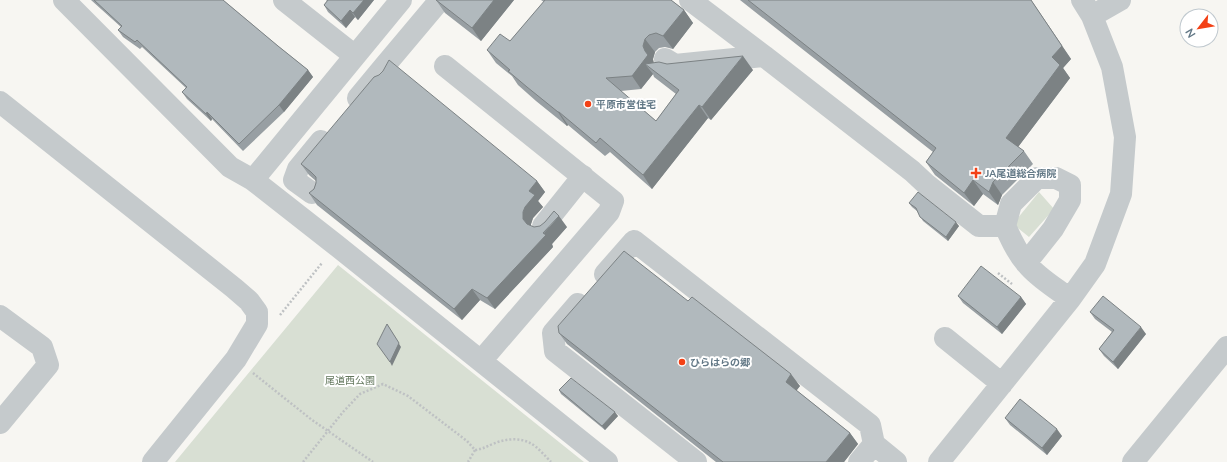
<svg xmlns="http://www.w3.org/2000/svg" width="1227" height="462" font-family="Lato,'Noto Sans JP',sans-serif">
	<rect width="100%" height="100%" fill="#f7f6f2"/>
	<!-- green -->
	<path fill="#d8dfd3" d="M 1039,192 L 1054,209 L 1029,237 L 1013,224 Z
		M 338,265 L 584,462 L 175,462 Z"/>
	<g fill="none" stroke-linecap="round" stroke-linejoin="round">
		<!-- path -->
		<path stroke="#bec1c3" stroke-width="2.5" stroke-dasharray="2 2" stroke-linecap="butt" d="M 998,273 L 1012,284
			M 280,315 L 322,263
			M 253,373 L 312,420 L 373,462
			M 475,450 C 483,449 485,447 493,444 C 504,439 519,437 530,443 C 537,446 546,457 551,462
			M 303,462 L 343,412 L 360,394 L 383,384 L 408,396 L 467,441 L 475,450 L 468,462"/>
		<!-- minor -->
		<path stroke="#c5cacc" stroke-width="22" d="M 64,0 L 230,167 L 253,180 L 336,245 L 607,462
			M 284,0 L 355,56
			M 690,0 L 764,56
			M 1092,16 L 1120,0
			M 665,59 L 675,65 L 764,56 L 912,171 L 927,185 L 979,226 L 1005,226 C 1011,239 1017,253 1027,264 C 1038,278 1056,288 1070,299
			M 445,66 L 613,201 L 609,212 L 481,361
			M 380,76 L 387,63 L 440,0
			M 358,98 L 387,63
			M 0,102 L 234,288 L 249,301 L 257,312 L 257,324 L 236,359 L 153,462
			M 253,180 L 401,0
			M 312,193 L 294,180 L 298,169 L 321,141
			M 543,226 L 583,176
			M 1005,226 L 1011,204 L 1037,178 L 1056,178 L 1070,185 L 1070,200 L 1053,229 L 1026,263
			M 605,274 L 634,241 L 870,425 L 874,444 L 896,462
			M 578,304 L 553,333 L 555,351 L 696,462
			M 0,316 L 42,347 L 48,365 L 0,423
			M 945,338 L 1002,384
			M 859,462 L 874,444
			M 939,462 L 1070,299 L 1095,264 L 1121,194 L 1125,137 L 1112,67 L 1092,16 L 1082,0
			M 1133,462 L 1227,347"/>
	</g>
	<!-- wall -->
	<path fill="#989fa3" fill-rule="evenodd" d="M 91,0 L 223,0 L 278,46 L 308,70 L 313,77 L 284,112 L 243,151 L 212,119 L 211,121 L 187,99 L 182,92 L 186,88 L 142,47 L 140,49 L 123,37 L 118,30 L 121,27 Z
		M 326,0 L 374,0 L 358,20 L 355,17 L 346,28 L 328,12 L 324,5 L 327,1 Z
		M 436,0 L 514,0 L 481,41 L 445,13 Z
		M 541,0 L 671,0 L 684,10 L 693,23 L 673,49 L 665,47 L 659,48 L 655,52 L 653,59 L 653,63 L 667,64 L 753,70 L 711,120 L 708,118 L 652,189 L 610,152 L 605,156 L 568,125 L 567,126 L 536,101 L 518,85 L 512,76 L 496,63 L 487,50 L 510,41 L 544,2 ZM 653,74 L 654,77 L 676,94 L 656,121 L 621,91 L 641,89 Z
		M 740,0 L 1031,0 L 1071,59 L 1063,68 L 1070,78 L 1018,147 L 1024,151 L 1033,164 L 1002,195 L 998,205 L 983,194 L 974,206 L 935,175 L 926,162 L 933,152 Z
		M 301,164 L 537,181 L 545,192 L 538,201 L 543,207 L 533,218 L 531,224 L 531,226 L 534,227 L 567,227 L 552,244 L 553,247 L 495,309 L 480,300 L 462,320 L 317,205 L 309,193 L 314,189 L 316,183 L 316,181 L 309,175 Z
		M 909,203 L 959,226 L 948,241 L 923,221 L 917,211 L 912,207 Z
		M 958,296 L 1021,297 L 1026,304 L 1002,334 L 963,303 Z
		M 688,301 L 800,386 L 796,390 L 850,433 L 858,444 L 844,462 L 716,462 L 567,344 L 559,333 Z
		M 1090,312 L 1146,334 L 1118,369 L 1104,356 L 1099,349 L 1112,332 L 1095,319 Z
		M 559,390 L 618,416 L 605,430 L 561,394 Z
		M 1005,418 L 1062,436 L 1047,455 L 1010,425 Z"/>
	<!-- shaded-wall -->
	<path fill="#7c8284" d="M 364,0 L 374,0 L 358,20 L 353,13 Z
		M 494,0 L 514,0 L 481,41 L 472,28 Z
		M 1031,0 L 1071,59 L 1063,68 L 1070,78 L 1015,151 L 1006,138 L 1052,57 Z
		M 350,10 L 355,17 L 346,28 L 341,21 Z
		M 684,10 L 693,23 L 673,49 L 663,36 Z
		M 645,39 L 655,52 L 653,59 L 654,63 L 645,64 L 653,74 L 641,89 L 632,76 L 645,51 L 643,46 Z
		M 743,56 L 753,70 L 711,120 L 702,107 Z
		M 308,70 L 313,77 L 284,112 L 279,105 Z
		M 699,105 L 708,118 L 652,189 L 643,175 Z
		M 207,112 L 212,119 L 211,121 L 206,114 Z
		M 558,112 L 559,112 L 568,125 L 567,126 Z
		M 973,180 L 983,194 L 974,206 L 964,193 Z
		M 537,181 L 545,192 L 538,201 L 543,207 L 533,218 L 531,224 L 531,230 L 523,219 L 523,212 L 525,207 L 529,191 Z
		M 993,182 L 1002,195 L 998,205 L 989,192 Z
		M 559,216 L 567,227 L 552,244 L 553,247 L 495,309 L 487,298 Z
		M 956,222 L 959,226 L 948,241 L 946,237 Z
		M 472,289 L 480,300 L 462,320 L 454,309 Z
		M 1021,297 L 1026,304 L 1002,334 L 997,327 Z
		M 387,324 L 401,347 L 392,366 L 390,362 Z
		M 1141,327 L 1146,334 L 1118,369 L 1113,362 Z
		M 791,374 L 800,386 L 794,394 L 786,382 Z
		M 615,412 L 618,416 L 605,430 L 602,426 Z
		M 1057,429 L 1062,436 L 1047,455 L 1042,448 Z
		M 850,433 L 858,444 L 844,462 L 826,462 Z"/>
	<!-- building -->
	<path fill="#b1b9bd" stroke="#7c8284" d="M 94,0 L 223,0 L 278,46 L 308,70 L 279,105 L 239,144 L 207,112 L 206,114 L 182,92 L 187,87 L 137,40 L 135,42 L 118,30 L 122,26 Z
		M 328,0 L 364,0 L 353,13 L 350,10 L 341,21 L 324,5 Z
		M 436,0 L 494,0 L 472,28 Z
		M 545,0 L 671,0 L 684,10 L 663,36 L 656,33 L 649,35 L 645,39 L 643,46 L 645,51 L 648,55 L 632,76 L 606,78 L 656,121 L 679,90 L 645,64 L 659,62 L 667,64 L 743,56 L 702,107 L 699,105 L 643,175 L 600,138 L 596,143 L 559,112 L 558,112 L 527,87 L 508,71 L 510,70 L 487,50 L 500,34 L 510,41 Z
		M 748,0 L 1031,0 L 1062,46 L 1052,57 L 1060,65 L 1006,138 L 1024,151 L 993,182 L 989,192 L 973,180 L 964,193 L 926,162 L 936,148 Z
		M 389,60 L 537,181 L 529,191 L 535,195 L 525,207 L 523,212 L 523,219 L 527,224 L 534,227 L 540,226 L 545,222 L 554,211 L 559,216 L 543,233 L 546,235 L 487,298 L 472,289 L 454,309 L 309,193 L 314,189 L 316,183 L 316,177 L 311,172 L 301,164 L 374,77 L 379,75 L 383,71 Z
		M 918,192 L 956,222 L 946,237 L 920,217 L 916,208 L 909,203 Z
		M 624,251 L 688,301 L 692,297 L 791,374 L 786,382 L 850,433 L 826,462 L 723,462 L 559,333 L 558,326 Z
		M 981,266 L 1021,297 L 997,327 L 958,296 Z
		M 1103,296 L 1141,327 L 1113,362 L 1099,349 L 1114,330 L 1090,312 Z
		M 387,324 L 399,343 L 390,362 L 377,344 Z
		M 571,378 L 615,412 L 602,426 L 559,390 Z
		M 1020,399 L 1057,429 L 1042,448 L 1005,418 Z"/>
	<!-- markers -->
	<g fill="#f34116" stroke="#fff" stroke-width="1.5">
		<circle cx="588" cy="104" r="4"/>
		<path d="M974 167h4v4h4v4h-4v4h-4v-4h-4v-4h4z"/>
		<circle cx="682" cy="362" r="4"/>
	</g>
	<g text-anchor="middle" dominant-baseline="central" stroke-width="4" stroke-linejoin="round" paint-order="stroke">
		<!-- poi labels -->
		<g font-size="10" font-weight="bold" fill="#627886" stroke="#fff" text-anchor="start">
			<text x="596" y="104">平原市営住宅</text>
			<text x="985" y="173">JA尾道総合病院</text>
			<text x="690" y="362">ひらはらの郷</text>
		</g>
		<!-- park labels -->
		<g font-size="10" fill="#64785e" stroke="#fff">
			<text x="350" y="380">尾道西公園</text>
		</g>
	</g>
	<!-- north arrow -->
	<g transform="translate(1199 28) rotate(239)"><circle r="19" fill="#ffffff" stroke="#c0c9cf"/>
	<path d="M0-3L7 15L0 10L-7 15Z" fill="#f34116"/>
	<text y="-6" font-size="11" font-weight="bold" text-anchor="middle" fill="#627886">N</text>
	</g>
</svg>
